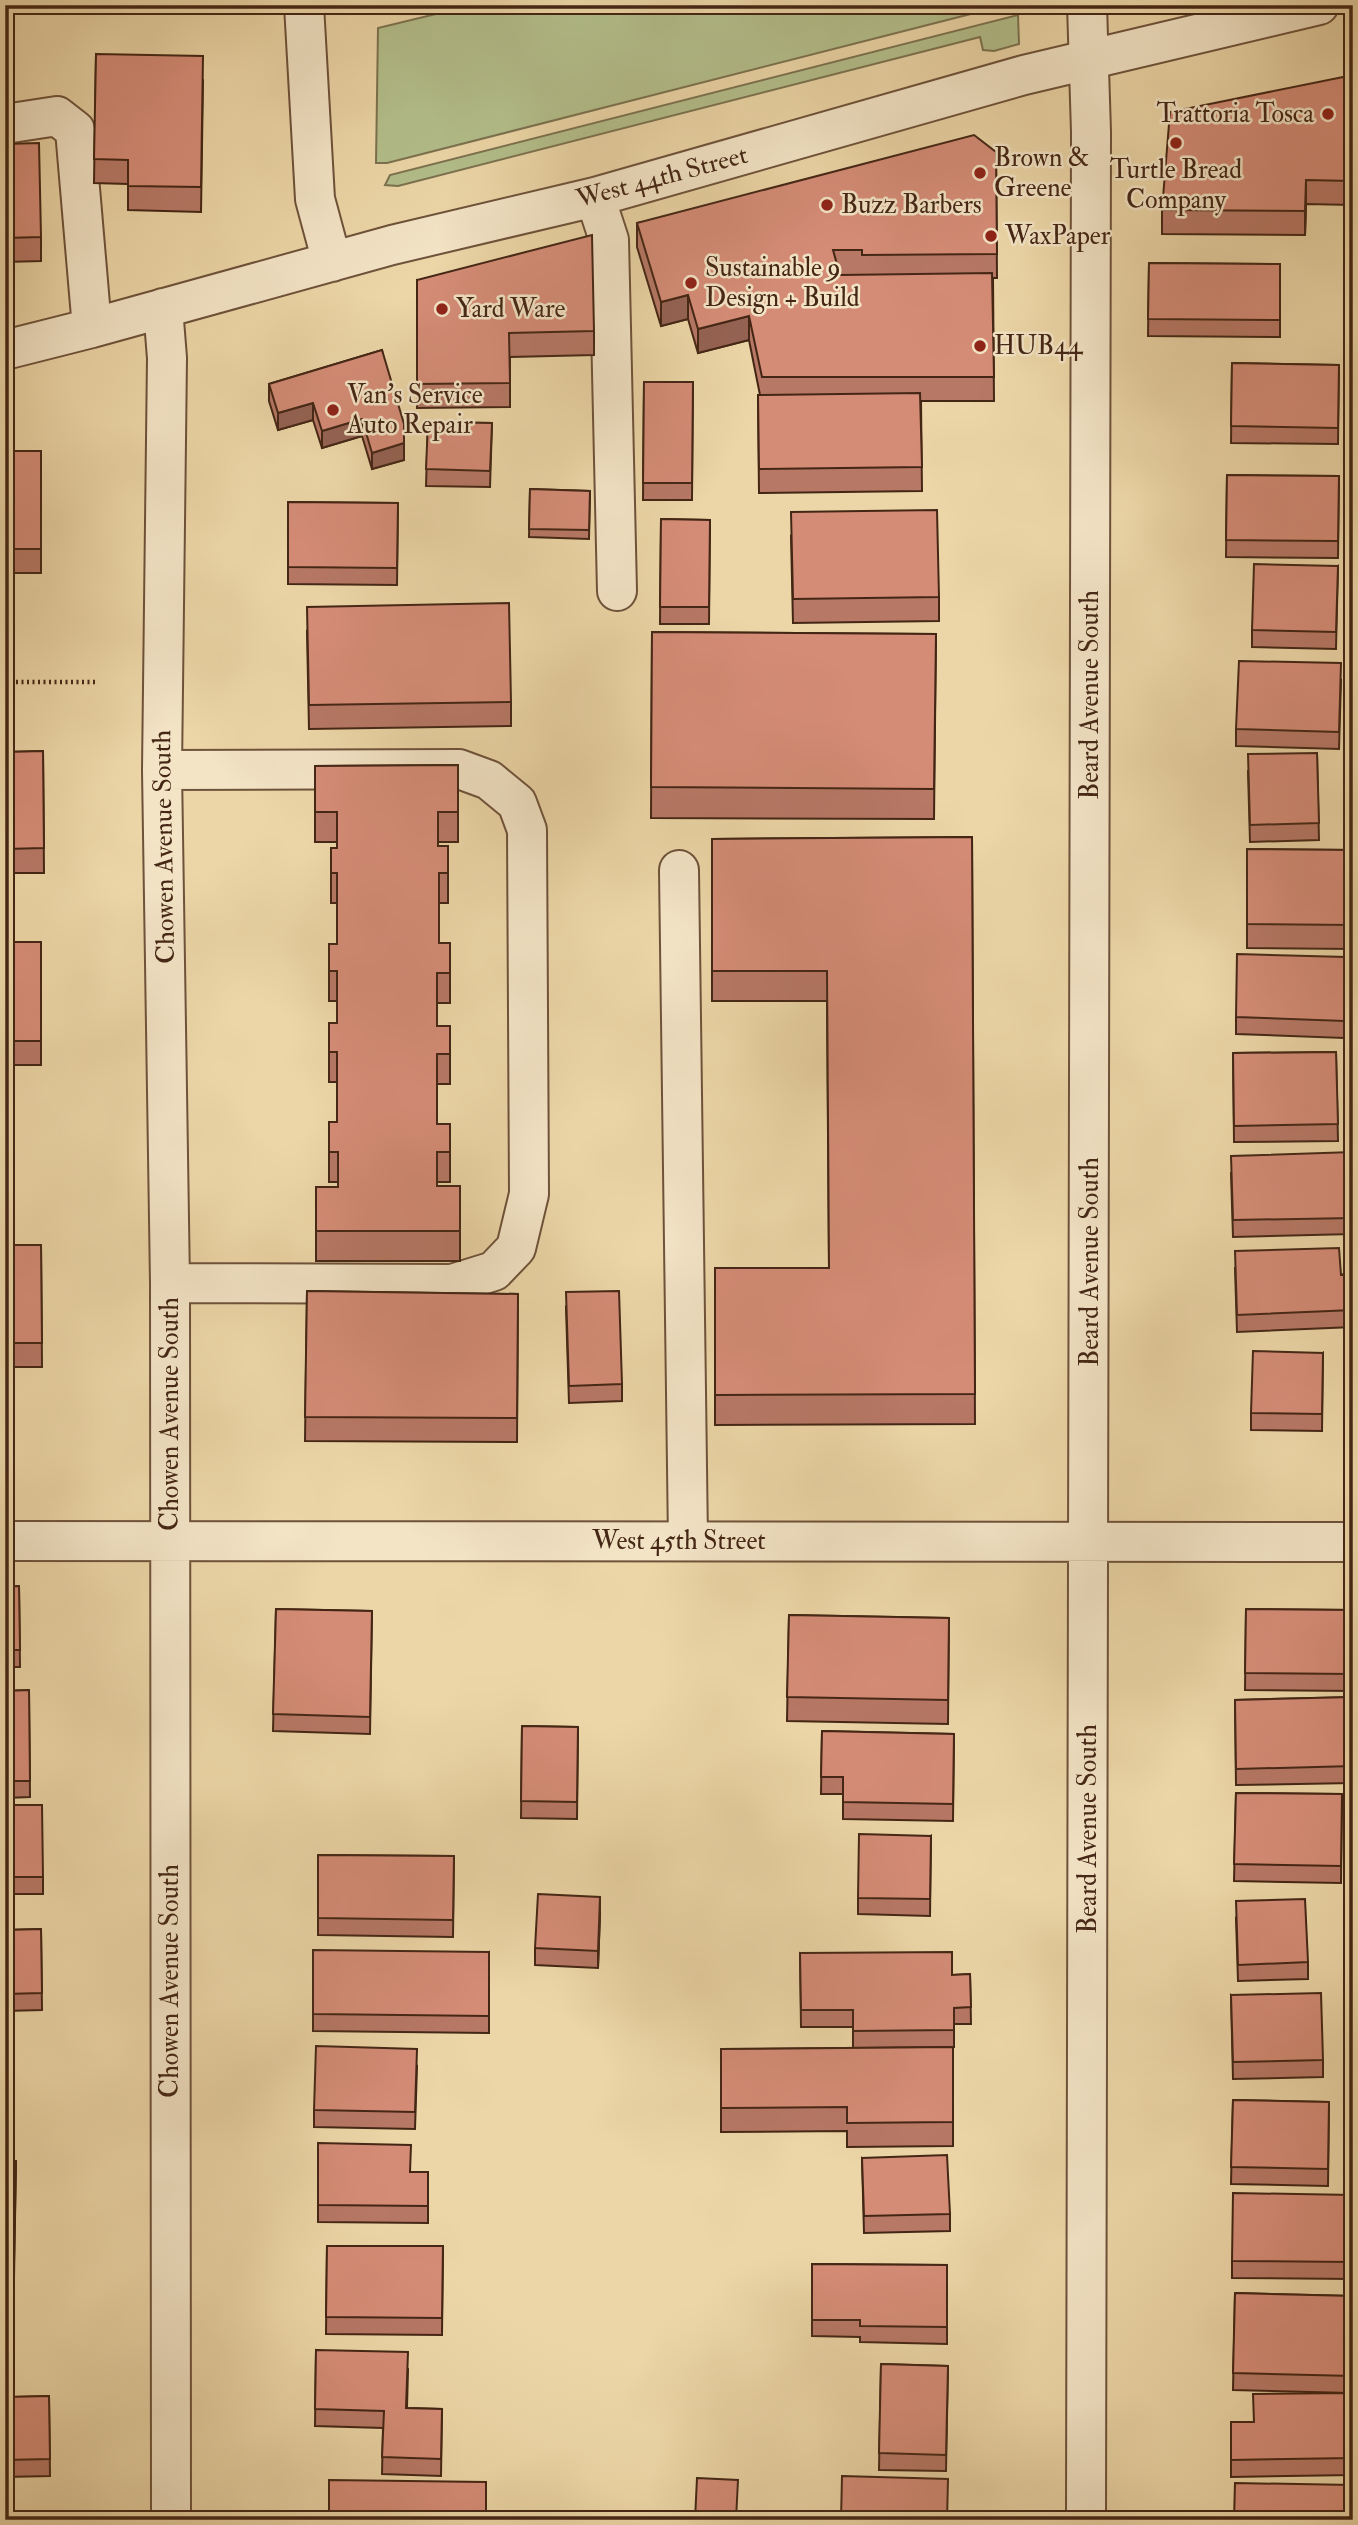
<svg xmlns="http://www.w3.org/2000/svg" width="1358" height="2525" font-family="'IM FELL Double Pica',serif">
	<rect width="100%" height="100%" fill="#ecd6a7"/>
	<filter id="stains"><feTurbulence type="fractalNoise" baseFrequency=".00286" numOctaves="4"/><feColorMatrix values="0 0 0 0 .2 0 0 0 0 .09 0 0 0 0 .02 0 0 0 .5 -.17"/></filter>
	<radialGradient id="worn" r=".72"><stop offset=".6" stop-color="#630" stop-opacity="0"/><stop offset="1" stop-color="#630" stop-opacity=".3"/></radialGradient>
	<!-- green -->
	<path fill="#b3bf8b" stroke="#7c7250" stroke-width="2" d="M 473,5 L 1006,5 L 387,163 L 376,163 L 378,28 Z
		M 1018,15 L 1019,44 L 994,51 L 983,50 L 980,37 L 398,186 L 385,185 L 390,175 Z"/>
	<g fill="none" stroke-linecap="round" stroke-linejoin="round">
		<defs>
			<path id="minor" d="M 304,5 L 315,199 L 332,262
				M 5,124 L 57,116 L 75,130 L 92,328
				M 595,197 L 609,240 L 617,591
				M 163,308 L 167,358 L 162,770 L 170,1283 L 171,2520
				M 5,350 L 92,328 L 392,245 L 595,197 L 1024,75 L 1319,5
				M 162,770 L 459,769 L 489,780 L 517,803 L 527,830 L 529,1194 L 516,1248 L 494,1271 L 452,1284 L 170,1283
				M 679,870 L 688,1541
				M 5,1541 L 1353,1542
				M 1086,2520 L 1091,132 L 1087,5"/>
		</defs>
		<!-- minor casing -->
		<use href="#minor" stroke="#6e523a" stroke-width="42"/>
		<!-- path -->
		<path stroke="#442615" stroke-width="4.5" stroke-dasharray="2 3.5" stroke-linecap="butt" d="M 5,682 L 98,682"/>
		<!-- minor -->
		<use href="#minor" stroke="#f3e4c6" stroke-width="38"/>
	</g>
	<!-- wall -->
	<path fill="#b77866" stroke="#442615" stroke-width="2" d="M 96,54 L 203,80 L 201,212 L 128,210 L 128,184 L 94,183 Z
		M 1353,75 L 1353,205 L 1306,204 L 1305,235 L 1162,234 L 1162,210 Z
		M 5,144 L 41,237 L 41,261 L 5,262 Z
		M 996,152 L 997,278 L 993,278 L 994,401 L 921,401 L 922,491 L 759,493 L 758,395 L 760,395 L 749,340 L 698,353 L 688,319 L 661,326 L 637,247 L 637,223 Z
		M 1149,263 L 1280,264 L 1280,337 L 1148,336 Z
		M 417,280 L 594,331 L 594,355 L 510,357 L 510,407 L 417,408 Z
		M 382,350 L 404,460 L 372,469 L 362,436 L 322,448 L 313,420 L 278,430 L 269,401 L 269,384 Z
		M 1232,363 L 1339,365 L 1338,444 L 1231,443 Z
		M 644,382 L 693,382 L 692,500 L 643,500 Z
		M 428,422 L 492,423 L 490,487 L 426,486 Z
		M 5,451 L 41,451 L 41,573 L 5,573 Z
		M 1227,475 L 1339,476 L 1338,558 L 1226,557 Z
		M 530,489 L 590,491 L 589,539 L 529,537 Z
		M 288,502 L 398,503 L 397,585 L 288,584 Z
		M 661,519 L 710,520 L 709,624 L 660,624 Z
		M 791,536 L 939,597 L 939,621 L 793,623 Z
		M 1338,566 L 1336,649 L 1252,647 L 1252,630 Z
		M 307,631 L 511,702 L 511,726 L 309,729 Z
		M 652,632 L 936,634 L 934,819 L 651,818 Z
		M 1341,680 L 1339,749 L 1236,746 L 1236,729 Z
		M 43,751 L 44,873 L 5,873 L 5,752 Z
		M 1317,753 L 1319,840 L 1250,842 L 1248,771 Z
		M 458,765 L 458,842 L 438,842 L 438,846 L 448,846 L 448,903 L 439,903 L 439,943 L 450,943 L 450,1003 L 437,1003 L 437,1026 L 450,1026 L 450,1084 L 437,1084 L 437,1124 L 450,1124 L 450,1182 L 437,1182 L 437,1186 L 460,1186 L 460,1261 L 316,1261 L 316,1187 L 338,1187 L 338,1182 L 329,1182 L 329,1122 L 337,1122 L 337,1082 L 329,1082 L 329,1023 L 337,1023 L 337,1001 L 329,1001 L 329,944 L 337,944 L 337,903 L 331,903 L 331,848 L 337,848 L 337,842 L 315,842 L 315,766 Z
		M 972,837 L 975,1424 L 715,1425 L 715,1268 L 829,1268 L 827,1001 L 712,1001 L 712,839 Z
		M 1247,849 L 1353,850 L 1353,949 L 1247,948 Z
		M 5,942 L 41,942 L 41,1065 L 5,1065 Z
		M 1346,957 L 1344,1038 L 1236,1034 L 1236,1017 Z
		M 1336,1052 L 1338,1141 L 1234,1142 L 1233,1053 Z
		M 1353,1152 L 1353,1234 L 1233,1237 L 1231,1173 Z
		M 5,1245 L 41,1245 L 42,1367 L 5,1367 Z
		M 1235,1268 L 1353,1275 L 1353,1327 L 1237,1332 Z
		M 307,1291 L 518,1294 L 517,1442 L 305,1441 Z
		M 566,1308 L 622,1384 L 622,1401 L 569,1403 Z
		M 1323,1353 L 1322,1431 L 1251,1430 L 1251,1413 Z
		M 19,1586 L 20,1667 L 5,1667 L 5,1587 Z
		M 276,1609 L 372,1611 L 370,1734 L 273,1731 Z
		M 1246,1609 L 1353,1610 L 1353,1691 L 1245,1690 Z
		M 789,1615 L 949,1618 L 948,1724 L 787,1721 Z
		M 29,1690 L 30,1797 L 5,1798 L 5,1691 Z
		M 1353,1697 L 1353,1783 L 1236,1785 L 1235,1700 Z
		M 522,1726 L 578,1727 L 577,1819 L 521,1818 Z
		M 822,1731 L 954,1734 L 953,1821 L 843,1819 L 843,1794 L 821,1794 Z
		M 1236,1793 L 1342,1794 L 1341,1883 L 1234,1881 Z
		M 5,1805 L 43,1877 L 43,1894 L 5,1894 Z
		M 931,1836 L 930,1916 L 858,1914 L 858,1898 Z
		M 318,1855 L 454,1856 L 453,1937 L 318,1935 Z
		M 600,1914 L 598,1968 L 535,1965 L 535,1948 Z
		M 1236,1918 L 1308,1962 L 1308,1979 L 1238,1981 Z
		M 41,1929 L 42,2010 L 5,2011 L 5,1930 Z
		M 489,1952 L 489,2033 L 313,2031 L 313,2014 Z
		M 800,1953 L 952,1975 L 970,1974 L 971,2024 L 954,2024 L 954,2047 L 853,2048 L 853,2027 L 801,2027 Z
		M 1231,1995 L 1323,2060 L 1323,2077 L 1233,2079 Z
		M 953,2047 L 953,2146 L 847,2147 L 847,2131 L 721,2132 L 721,2049 Z
		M 417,2066 L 415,2129 L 314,2127 L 314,2110 Z
		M 1233,2100 L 1329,2102 L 1328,2186 L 1231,2184 Z
		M 318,2143 L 411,2172 L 428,2172 L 428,2223 L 318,2222 Z
		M 862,2158 L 950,2214 L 950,2231 L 864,2233 Z
		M 5,2161 L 16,2161 L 14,2279 L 5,2279 Z
		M 1353,2195 L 1353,2279 L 1232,2278 L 1232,2261 Z
		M 327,2246 L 443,2246 L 442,2335 L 326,2334 Z
		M 812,2264 L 947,2265 L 947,2344 L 860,2342 L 860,2337 L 812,2336 Z
		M 1235,2293 L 1353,2296 L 1353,2393 L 1352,2393 L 1353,2475 L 1231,2477 L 1231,2422 L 1254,2422 L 1350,2393 L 1233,2390 Z
		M 5,2302 L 12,2302 L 14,2397 L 49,2396 L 50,2476 L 5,2477 Z
		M 316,2350 L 408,2369 L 407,2408 L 442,2409 L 441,2476 L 382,2474 L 383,2428 L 315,2426 Z
		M 881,2364 L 948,2366 L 946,2471 L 879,2470 Z"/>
	<!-- shaded-wall -->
	<path fill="#956253" stroke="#442615" stroke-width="2" d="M 1306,180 L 1306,204 L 1305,235 L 1305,211 Z
		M 688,295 L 688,319 L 661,326 L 661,302 Z
		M 749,316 L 749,340 L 698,353 L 698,329 Z
		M 313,403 L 313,420 L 278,430 L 278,413 Z
		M 362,419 L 362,436 L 322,448 L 322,431 Z
		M 404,443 L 404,460 L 372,469 L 372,453 Z
		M 600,1897 L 600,1914 L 598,1968 L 598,1951 Z"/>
	<!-- building -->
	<path fill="#d58c77" stroke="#442615" stroke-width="2" d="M 96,54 L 203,56 L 201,187 L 128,186 L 128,160 L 94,159 Z
		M 1353,75 L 1353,181 L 1306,180 L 1305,211 L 1162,210 L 1170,112 Z
		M 974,135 L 996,152 L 997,254 L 862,255 L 862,250 L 833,250 L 840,275 L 992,273 L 994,377 L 762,377 L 749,316 L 698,329 L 688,295 L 661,302 L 637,223 Z
		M 39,143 L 41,237 L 5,238 L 5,144 Z
		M 592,235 L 594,331 L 509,333 L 510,383 L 417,384 L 417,280 Z
		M 1149,263 L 1280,264 L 1280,320 L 1148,319 Z
		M 382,350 L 404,424 L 404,443 L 372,453 L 362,419 L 322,431 L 313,403 L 278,413 L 269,384 Z
		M 1232,363 L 1339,365 L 1338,428 L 1231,426 Z
		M 644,382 L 693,382 L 692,483 L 643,483 Z
		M 920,393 L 922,467 L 759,469 L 758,395 Z
		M 428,422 L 492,423 L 490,471 L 426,469 Z
		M 5,451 L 41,451 L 41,549 L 5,549 Z
		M 1227,475 L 1339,476 L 1338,541 L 1226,540 Z
		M 530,489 L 590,491 L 589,530 L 529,529 Z
		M 288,502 L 398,503 L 397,568 L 288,567 Z
		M 937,510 L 939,597 L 793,599 L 791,512 Z
		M 661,519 L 710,520 L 709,607 L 660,607 Z
		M 1254,564 L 1338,566 L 1336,632 L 1252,630 Z
		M 509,603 L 511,702 L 309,705 L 307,607 Z
		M 652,632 L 936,634 L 934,789 L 651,787 Z
		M 1239,661 L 1341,663 L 1339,732 L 1236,729 Z
		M 43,751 L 44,848 L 5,849 L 5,752 Z
		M 1317,753 L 1319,823 L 1250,825 L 1248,754 Z
		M 458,765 L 458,812 L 438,812 L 438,846 L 448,846 L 448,873 L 439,873 L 439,943 L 450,943 L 450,973 L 437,973 L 437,1026 L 450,1026 L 450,1054 L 437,1054 L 437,1124 L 450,1124 L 450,1152 L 437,1152 L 437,1186 L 460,1186 L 460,1231 L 316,1231 L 316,1187 L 338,1187 L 338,1152 L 329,1152 L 329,1122 L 337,1122 L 337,1052 L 329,1052 L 329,1023 L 337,1023 L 337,971 L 329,971 L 329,944 L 337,944 L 337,873 L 331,873 L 331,848 L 337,848 L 337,812 L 315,812 L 315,766 Z
		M 972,837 L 975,1394 L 715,1395 L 715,1268 L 829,1268 L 827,971 L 712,971 L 712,839 Z
		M 1247,849 L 1353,850 L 1353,925 L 1247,924 Z
		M 5,942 L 41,942 L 41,1041 L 5,1041 Z
		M 1237,954 L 1346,957 L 1344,1021 L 1236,1017 Z
		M 1336,1052 L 1338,1124 L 1234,1126 L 1233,1053 Z
		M 1353,1152 L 1353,1218 L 1233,1220 L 1231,1156 Z
		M 5,1245 L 41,1245 L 42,1343 L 5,1343 Z
		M 1339,1248 L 1341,1275 L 1353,1275 L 1353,1310 L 1237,1315 L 1235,1251 Z
		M 307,1291 L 518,1294 L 517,1418 L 305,1417 Z
		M 619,1291 L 622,1384 L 569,1386 L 566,1292 Z
		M 1253,1351 L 1323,1353 L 1322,1414 L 1251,1413 Z
		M 19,1586 L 20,1650 L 5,1650 L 5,1587 Z
		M 276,1609 L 372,1611 L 370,1717 L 273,1714 Z
		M 1246,1609 L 1353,1610 L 1353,1674 L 1245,1673 Z
		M 789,1615 L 949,1618 L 948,1700 L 787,1697 Z
		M 29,1690 L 30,1781 L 5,1781 L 5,1691 Z
		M 1353,1697 L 1353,1766 L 1236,1769 L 1235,1700 Z
		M 522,1726 L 578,1727 L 577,1802 L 521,1801 Z
		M 822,1731 L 954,1734 L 953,1804 L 843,1802 L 843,1777 L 821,1777 Z
		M 1236,1793 L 1342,1794 L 1341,1866 L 1234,1864 Z
		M 5,1805 L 42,1805 L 43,1877 L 5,1877 Z
		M 859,1834 L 931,1836 L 930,1899 L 858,1898 Z
		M 318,1855 L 454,1856 L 453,1920 L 318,1918 Z
		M 538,1894 L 600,1897 L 598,1951 L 535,1948 Z
		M 1305,1899 L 1308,1962 L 1238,1965 L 1236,1901 Z
		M 41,1929 L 42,1993 L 5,1994 L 5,1930 Z
		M 313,1950 L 489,1952 L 489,2016 L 313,2014 Z
		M 952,1952 L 952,1975 L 970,1974 L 971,2007 L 954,2008 L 954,2030 L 853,2031 L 853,2010 L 801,2010 L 800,1953 Z
		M 1321,1993 L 1323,2060 L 1233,2062 L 1231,1995 Z
		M 316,2046 L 417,2049 L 415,2112 L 314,2110 Z
		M 953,2047 L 953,2122 L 847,2123 L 847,2107 L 721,2108 L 721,2049 Z
		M 1233,2100 L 1329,2102 L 1328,2169 L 1231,2167 Z
		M 318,2143 L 411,2145 L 410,2172 L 428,2172 L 428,2206 L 318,2205 Z
		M 947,2155 L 950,2214 L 864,2216 L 862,2158 Z
		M 5,2161 L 16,2161 L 14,2262 L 5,2262 Z
		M 1233,2193 L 1353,2195 L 1353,2262 L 1232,2261 Z
		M 327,2246 L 443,2246 L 442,2318 L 326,2317 Z
		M 812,2264 L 947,2265 L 947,2327 L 860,2326 L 860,2320 L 812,2320 Z
		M 1235,2293 L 1353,2296 L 1353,2376 L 1233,2373 Z
		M 5,2302 L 12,2302 L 14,2388 L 5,2388 Z
		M 316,2350 L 408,2352 L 406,2408 L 442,2409 L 441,2459 L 382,2457 L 384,2411 L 315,2409 Z
		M 881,2364 L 948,2366 L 946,2455 L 879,2453 Z
		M 1352,2393 L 1353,2458 L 1231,2460 L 1231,2422 L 1254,2422 L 1253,2394 Z
		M 49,2396 L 50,2459 L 5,2460 L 5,2397 Z
		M 842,2476 L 948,2479 L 947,2520 L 841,2520 Z
		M 697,2478 L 738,2480 L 736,2520 L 695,2520 Z
		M 329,2480 L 486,2482 L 486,2520 L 329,2520 Z
		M 1235,2483 L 1353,2485 L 1353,2520 L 1234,2520 Z
		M 45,2514 L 45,2520 L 5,2520 L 5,2515 Z"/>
	<!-- markers -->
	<g fill="#8f2418" stroke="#f3e4c6" stroke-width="2.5">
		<circle cx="1328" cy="114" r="7"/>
		<circle cx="1176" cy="143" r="7"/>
		<circle cx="980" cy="173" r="7"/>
		<circle cx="827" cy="205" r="7"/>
		<circle cx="991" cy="236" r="7"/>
		<circle cx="691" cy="283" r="7"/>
		<circle cx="442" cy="309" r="7"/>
		<circle cx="980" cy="346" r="7"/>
		<circle cx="333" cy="410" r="7"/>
	</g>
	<g text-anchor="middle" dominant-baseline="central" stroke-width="5" stroke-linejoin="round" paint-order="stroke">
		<!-- poi labels -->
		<g font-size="26" fill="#442615" stroke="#f3e4c6" text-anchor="start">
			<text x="1314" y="114" text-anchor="end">Trattoria Tosca</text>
			<text x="994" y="158">Brown &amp;<tspan x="994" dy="30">Greene</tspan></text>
			<text x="1176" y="170" text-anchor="middle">Turtle Bread<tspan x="1176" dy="30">Company</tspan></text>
			<text x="841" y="205">Buzz Barbers</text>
			<text x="1005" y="236">WaxPaper</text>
			<text x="705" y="268">Sustainable 9<tspan x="705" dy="30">Design + Build</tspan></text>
			<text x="456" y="309">Yard Ware</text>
			<text x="994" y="346">HUB44</text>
			<text x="347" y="395">Van's Service<tspan x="347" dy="30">Auto Repair</tspan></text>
		</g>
		<!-- street labels -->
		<g font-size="26" fill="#442615" stroke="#f3e4c6">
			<text transform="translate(662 177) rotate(-15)">West 44th Street</text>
			<text transform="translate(1090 695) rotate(-90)">Beard Avenue South</text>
			<text transform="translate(164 847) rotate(-91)">Chowen Avenue South</text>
			<text transform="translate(1090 1262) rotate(-90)">Beard Avenue South</text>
			<text transform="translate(170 1414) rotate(-90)">Chowen Avenue South</text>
			<text x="679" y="1541">West 45th Street</text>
			<text transform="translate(1088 1829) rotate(-90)">Beard Avenue South</text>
			<text transform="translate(170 1981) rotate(-90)">Chowen Avenue South</text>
		</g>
	</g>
	<!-- margin -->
	<rect width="1358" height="2525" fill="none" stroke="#ecd6a7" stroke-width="28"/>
	<rect x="7" y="7" width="1344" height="2511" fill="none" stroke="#442615" stroke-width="3.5"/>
	<rect x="14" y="14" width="1330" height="2497" fill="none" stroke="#442615" stroke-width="2"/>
	<rect width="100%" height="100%" filter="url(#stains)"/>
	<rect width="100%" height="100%" fill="url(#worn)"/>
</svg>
